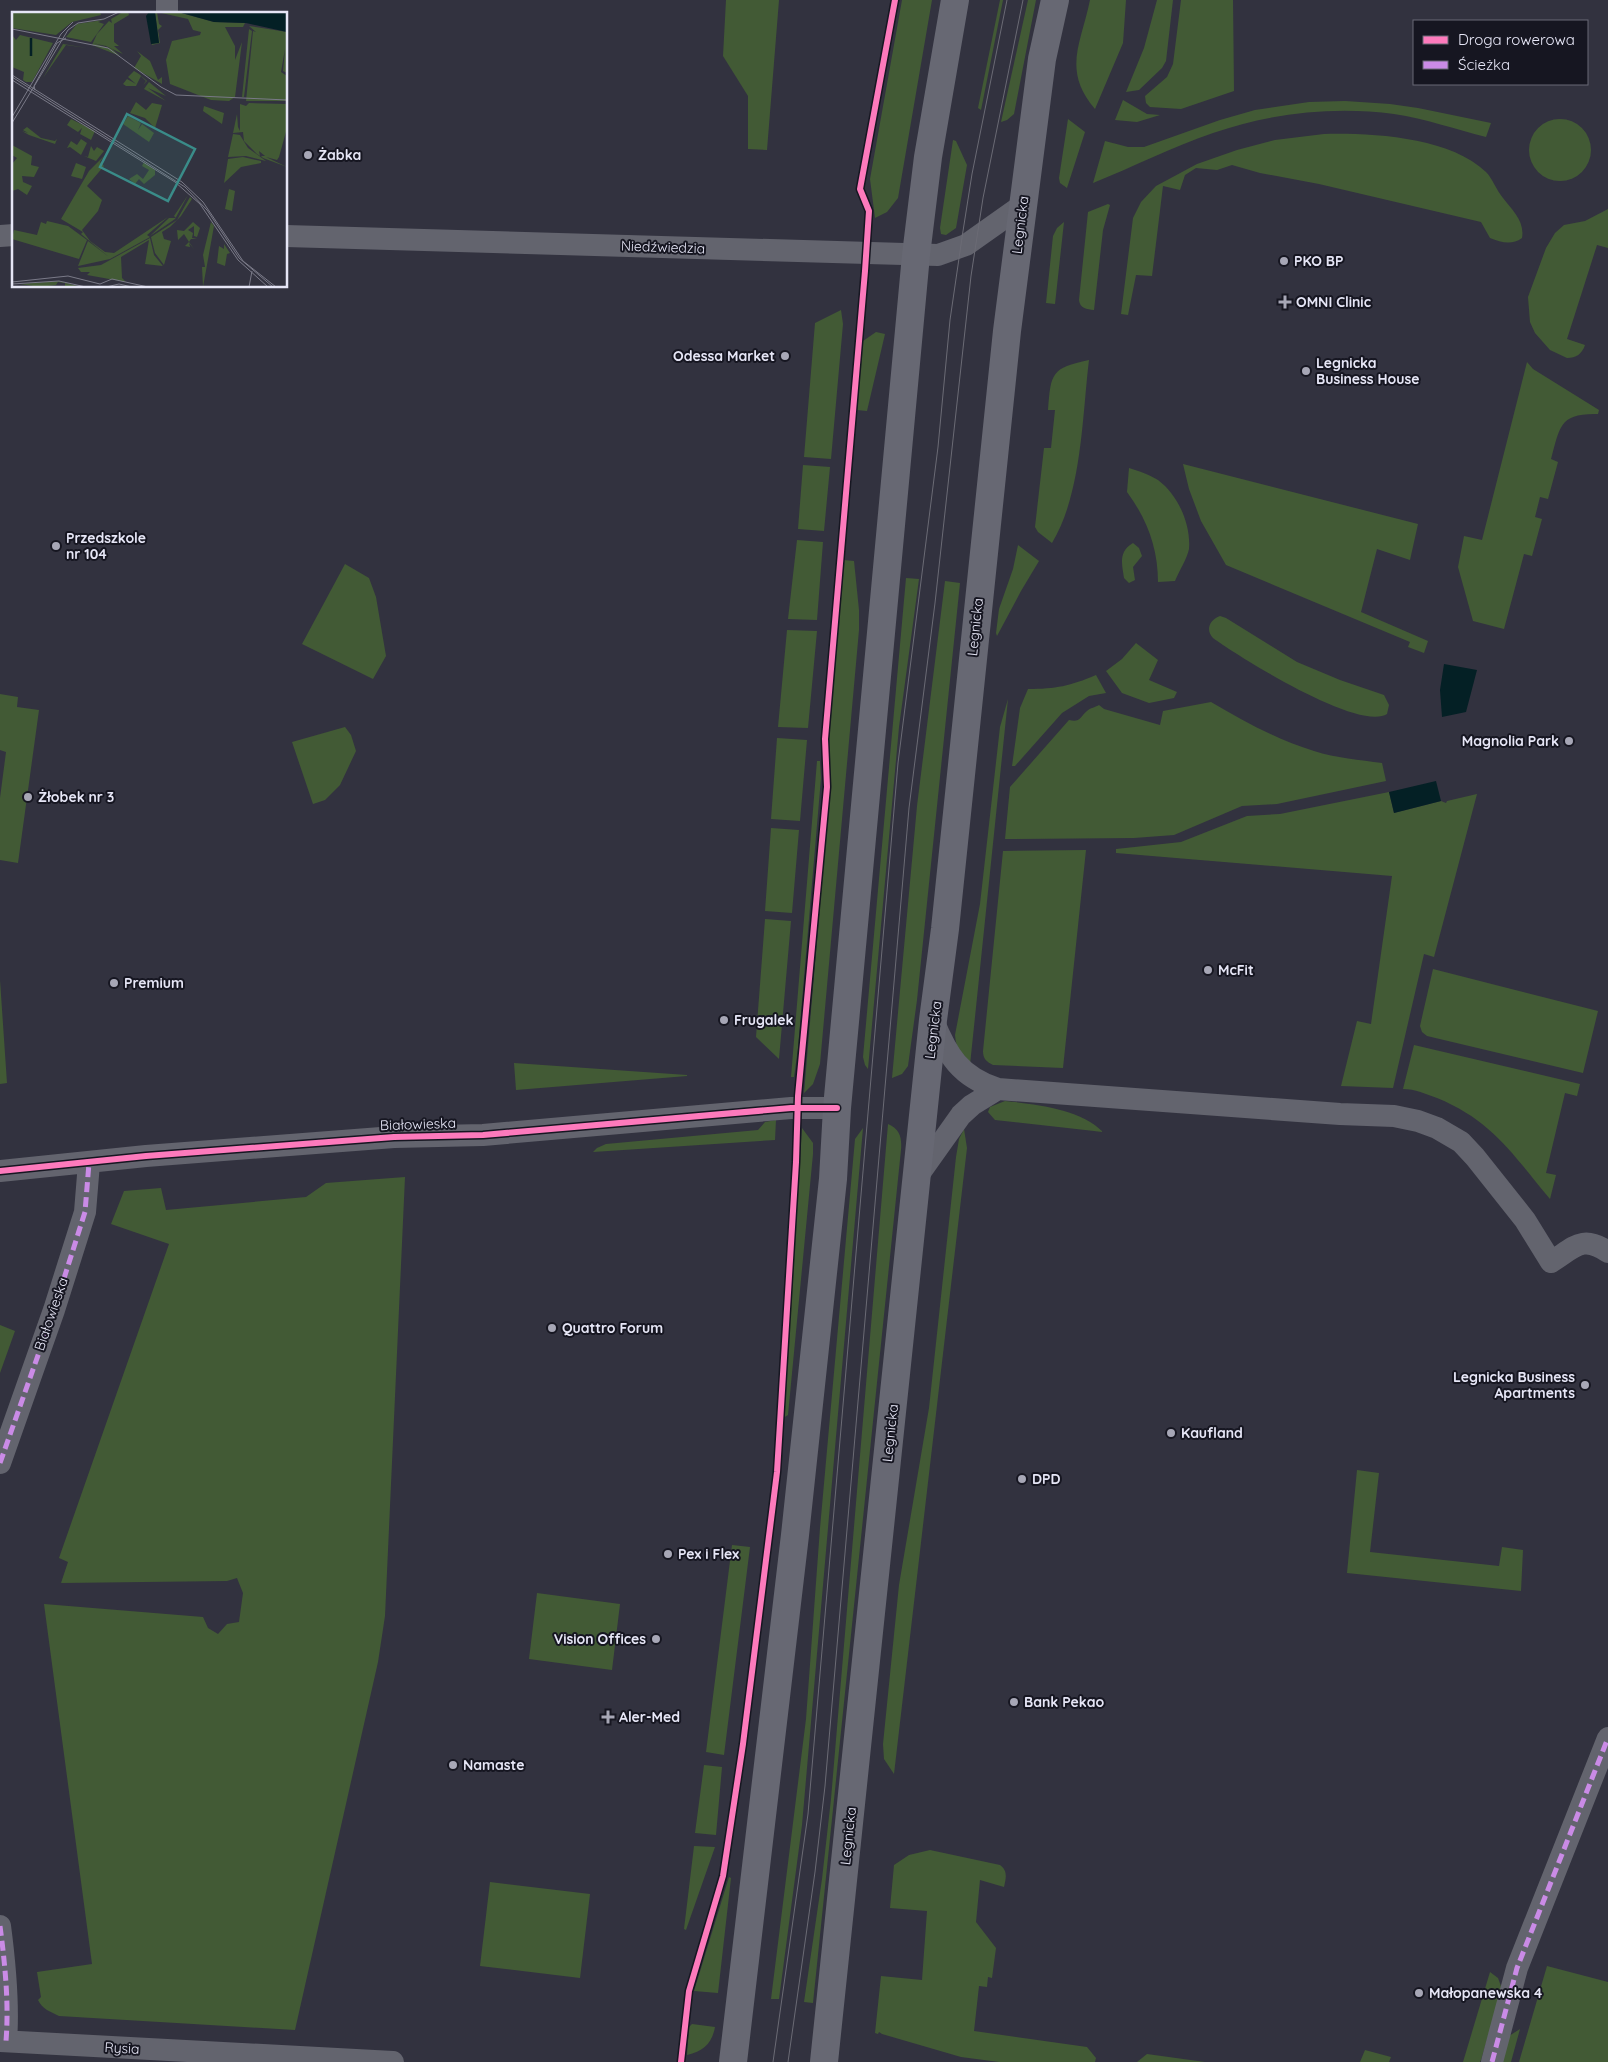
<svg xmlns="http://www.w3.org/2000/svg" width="1608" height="2062" font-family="Quicksand,sans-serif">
	<rect width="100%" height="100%" fill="#32323f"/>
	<!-- green -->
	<path fill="#425a35" d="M 726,0 L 779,0 L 767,150 L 748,149 L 748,96 L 723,56 Z
		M 902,0 L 932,0 L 898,198 L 887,212 L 875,218 L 870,179 Z
		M 1000,0 L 1003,0 L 981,110 L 978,108 Z
		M 1028,0 L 1036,0 L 1014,114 L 1007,120 L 1001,122 Z
		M 1090,0 L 1126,0 L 1123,43 L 1095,109 C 1062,70 1081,44 1090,0 Z
		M 1157,0 L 1173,0 L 1166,61 L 1162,68 L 1139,90 L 1126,92 L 1144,48 Z
		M 1181,0 L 1233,0 L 1234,91 L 1181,109 L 1150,107 L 1146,103 L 1145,96 L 1167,77 L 1173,64 Z
		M 1123,100 L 1147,114 L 1160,115 L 1137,122 L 1115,120 Z
		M 1345,101 L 1390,104 L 1418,108 L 1491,123 L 1486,137 C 1455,129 1426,119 1394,114 C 1334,106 1270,113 1213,133 C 1172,147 1133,167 1093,183 L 1105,141 L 1128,147 L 1144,147 L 1220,120 L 1255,110 L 1309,102 Z
		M 1068,119 L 1085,132 L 1067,188 L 1060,183 L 1059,178 Z
		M1529 150a31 31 0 1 1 62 0a31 31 0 1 1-62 0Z
		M 1324,134 C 1373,133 1449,137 1486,172 C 1493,179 1496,190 1503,198 C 1512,210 1525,221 1522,238 C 1511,246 1501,242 1490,238 L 1481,222 L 1319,184 L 1260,173 L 1232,165 L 1217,170 L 1196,168 L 1185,175 L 1180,190 L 1163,186 L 1152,276 L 1136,275 L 1128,315 L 1121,314 L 1133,218 L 1141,202 L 1156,186 L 1197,164 L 1237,150 L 1275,140 Z
		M 953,140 L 956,141 L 967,165 L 956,228 L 946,235 L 941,234 L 940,228 Z
		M 1108,204 L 1110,205 L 1103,230 L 1094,310 C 1087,309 1080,309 1079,300 L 1088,212 Z
		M 1608,209 L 1608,248 L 1597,245 L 1567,339 L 1585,345 C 1582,354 1576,358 1567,358 L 1550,350 L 1535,333 L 1530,322 L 1528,297 L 1546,248 L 1555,233 L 1564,225 L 1585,221 Z
		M 1064,222 L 1055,304 L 1046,303 L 1053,236 L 1057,228 Z
		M 841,310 L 843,324 L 831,459 L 804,457 L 815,323 Z
		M 876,332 L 885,334 L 867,411 L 857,410 L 863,341 Z
		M 1089,360 C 1082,418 1082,493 1052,543 L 1038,532 L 1035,527 L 1044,448 L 1051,448 L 1055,410 L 1048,410 C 1051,373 1051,368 1089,360 Z
		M 1527,362 L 1533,369 L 1599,410 L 1598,414 C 1559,413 1560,427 1551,459 L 1558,462 L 1548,499 L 1540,497 L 1535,517 L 1542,519 L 1532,556 L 1524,554 L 1504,629 L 1473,621 L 1458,567 L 1464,536 L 1482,540 Z
		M 1183,464 L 1418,524 L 1410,560 L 1377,549 L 1361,612 L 1428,641 L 1424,653 L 1408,647 L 1410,642 L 1226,565 L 1201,521 L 1189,489 Z
		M 803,465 L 830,467 L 824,531 L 798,529 Z
		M 1129,468 C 1139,471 1150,475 1158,480 C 1178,495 1191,524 1189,549 C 1187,559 1179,571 1175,581 L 1158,582 C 1158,548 1147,519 1127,492 Z
		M 797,540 L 823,542 L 817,620 L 788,619 Z
		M 1133,543 L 1139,548 L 1142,556 L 1133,567 L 1135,580 L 1129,583 L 1124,578 C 1122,564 1118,552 1133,543 Z
		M 1018,545 L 1039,561 L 1021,591 L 997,636 L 996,633 L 999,609 L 1013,569 Z
		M 844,560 L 854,561 L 859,610 L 859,630 L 820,1064 L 813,1084 L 804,1093 L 830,788 L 829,739 Z
		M 345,564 L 369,578 L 376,597 L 386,656 L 373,679 L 302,644 Z
		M 906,578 L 919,579 L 899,727 L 868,1069 L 865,1065 L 863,1057 Z
		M 945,581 L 960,583 L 917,1000 L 908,1066 L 902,1074 L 892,1078 L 917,806 Z
		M 1220,616 L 1226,618 L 1297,662 L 1340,680 L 1384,695 L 1389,705 L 1387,714 C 1359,732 1239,657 1213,638 C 1205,629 1210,620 1220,616 Z
		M 787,630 L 817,631 L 808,728 L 778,727 Z
		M 1136,643 L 1158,660 L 1149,680 L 1177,692 L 1174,698 L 1149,703 L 1122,693 L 1106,671 L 1122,659 Z
		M 1096,675 L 1106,693 L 1089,696 L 1062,713 L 1015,766 L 1012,766 L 1020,708 L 1028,689 C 1056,689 1070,686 1096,675 Z
		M 0,694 L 18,697 L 17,707 L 39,710 L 18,863 L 0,860 L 0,798 L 6,752 L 0,750 Z
		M 1008,699 L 970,1065 C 961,1056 956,1048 955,1035 L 980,904 L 1000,727 Z
		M 1211,702 C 1243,721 1278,740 1314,751 C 1336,758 1360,760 1382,763 L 1386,781 L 1277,804 L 1242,806 L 1174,835 L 1134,838 L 1005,839 L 1010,787 L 1069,720 C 1080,723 1080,717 1087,711 C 1090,708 1096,707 1099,705 L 1104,709 L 1160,725 L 1163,711 Z
		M 345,727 L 351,735 L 356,751 L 340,785 L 325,800 L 313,804 L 292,742 Z
		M 777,738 L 807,740 L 800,821 L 771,819 Z
		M 817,761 L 820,761 L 821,778 L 798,1048 L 794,1077 L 791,1077 Z
		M 1389,792 L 1394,813 L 1441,801 L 1446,803 L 1447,801 L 1477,794 L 1434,957 L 1424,954 L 1393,1088 L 1341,1086 L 1357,1021 L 1371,1024 L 1392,876 L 1116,853 L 1116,849 L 1181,842 L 1247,816 L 1280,814 Z
		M 771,828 L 799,830 L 792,913 L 765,911 Z
		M 1086,850 L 1063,1068 L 993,1065 C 987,1062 983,1059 983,1051 L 1003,851 Z
		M 765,919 L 791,921 L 779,1059 L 756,1037 Z
		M 1433,969 L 1598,1011 L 1583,1073 L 1427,1036 L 1422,1032 L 1420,1026 Z
		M 0,980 L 7,1083 L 0,1084 Z
		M 1414,1045 L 1580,1084 L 1577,1096 L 1565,1093 L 1546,1173 L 1556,1175 L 1550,1199 C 1513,1155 1493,1121 1437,1098 C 1426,1094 1415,1089 1403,1089 Z
		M 514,1063 L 687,1075 L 687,1076 L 516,1090 Z
		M 1005,1101 C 1035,1104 1081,1109 1103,1132 L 995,1120 L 988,1112 L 990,1107 Z
		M 776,1120 L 775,1140 L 593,1152 L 597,1148 L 606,1144 L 758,1130 L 765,1122 Z
		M 888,1124 C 900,1129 902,1138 901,1150 L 813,2003 L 804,2002 L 822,1879 L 831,1799 Z
		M 802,1128 L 813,1143 L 813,1154 L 788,1415 L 783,1418 Z
		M 863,1128 L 802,1825 L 779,1999 L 771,1999 L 806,1719 L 820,1528 L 855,1139 Z
		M 964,1129 L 967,1148 L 894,1774 L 884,1759 L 883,1744 L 899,1585 L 929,1408 L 956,1157 L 959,1139 Z
		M 405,1177 L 385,1616 L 378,1662 L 295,2030 L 59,2016 C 51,2012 42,2009 38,2000 L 41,1997 L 37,1972 L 92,1964 L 44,1604 L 203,1617 L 208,1628 L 218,1634 L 227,1624 L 239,1622 L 243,1593 L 237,1578 L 227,1581 L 61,1583 L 68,1562 L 59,1558 L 169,1244 L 111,1224 L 124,1191 L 161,1188 L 166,1210 L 306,1197 L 326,1183 Z
		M 0,1325 L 15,1331 L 0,1373 Z
		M 1357,1470 L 1379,1473 L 1370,1552 L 1499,1566 L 1502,1547 L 1523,1550 L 1521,1591 L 1347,1573 Z
		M 732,1545 L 750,1547 L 724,1755 L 706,1752 Z
		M 537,1593 L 620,1604 L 612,1670 L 529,1659 Z
		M 704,1765 L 722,1767 L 716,1835 L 695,1833 Z
		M 694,1846 L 715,1847 L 686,1930 L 684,1929 Z
		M 930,1850 L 1000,1865 C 1008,1871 1006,1878 1004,1887 L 980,1880 L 976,1922 L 996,1948 L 992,1978 L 988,1977 L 987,1987 L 979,1986 L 974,2031 L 1087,2047 L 1096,2058 L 1095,2062 L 999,2062 L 961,2057 L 882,2034 L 879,2032 L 878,2034 L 875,2033 L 881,1976 L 922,1980 L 927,1911 L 890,1908 L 894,1865 L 909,1855 Z
		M 729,1877 L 731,1878 L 718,1993 L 694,1991 Z
		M 490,1882 L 590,1894 L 580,1978 L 480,1966 Z
		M 1547,1966 L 1608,1982 L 1608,2062 L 1519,2062 Z
		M 1490,1972 L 1498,1978 L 1502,1989 L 1481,2060 L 1480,2062 L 1463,2062 Z
		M 692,2024 L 715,2027 C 712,2043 704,2051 687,2055 L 689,2027 Z
		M 1520,2029 L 1511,2062 L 1501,2062 L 1509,2036 Z
		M 1365,2050 L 1391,2057 L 1389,2062 L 1360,2062 Z
		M 1147,2054 L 1205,2062 L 1137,2062 Z"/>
	<!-- water -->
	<path fill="#042025" d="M 1444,664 L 1477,670 L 1466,712 L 1442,717 L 1440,690 Z
		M 1436,781 L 1441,801 L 1394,813 L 1389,792 Z"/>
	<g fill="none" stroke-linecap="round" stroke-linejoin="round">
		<!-- street -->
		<path stroke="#63646e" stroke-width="22" d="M 167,0 L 167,14
			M 0,236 L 14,235
			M 286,236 L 938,255 L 966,245 L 1024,204
			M 933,1020 C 947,1055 960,1077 998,1089 L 1340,1114 L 1394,1116 L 1418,1121 L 1437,1128 L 1461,1142 L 1475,1157 L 1525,1220 L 1551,1262 C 1574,1248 1582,1234 1608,1252
			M 0,1171 L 146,1156 L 394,1137 L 483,1135 L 791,1108 L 837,1108
			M 917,1177 L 961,1115 L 972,1105 L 998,1089
			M 0,1463 L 54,1310 L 85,1212 L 89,1163
			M 0,1926 C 5,1964 9,2003 6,2041
			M 0,2041 L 393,2062
			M 1492,2062 L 1517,1968 L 1608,1738"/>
		<!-- secondary -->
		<path stroke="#676873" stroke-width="28" d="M 733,2062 L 795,1535 L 833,1179 L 837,1108 L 916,255 L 928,157 L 955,0
			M 824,2062 L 933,1020 L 945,929 L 1007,331 L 1042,59 L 1055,0"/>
		<!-- tram -->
		<path stroke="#6b6b75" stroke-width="1" d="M 773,2062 L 808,1814 L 898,763 L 938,447 L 950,320 L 963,231 L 972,174 L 1007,0
			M 788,2062 L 815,1872 L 825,1786 L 909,808 L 935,603 L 971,276 L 983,198 L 1023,0"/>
		<!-- quiet -->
		<path stroke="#ca8be6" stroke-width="5" stroke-dasharray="10 5" stroke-linecap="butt" d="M 0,1463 L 54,1310 L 85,1212 L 89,1163
			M 0,1926 C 5,1964 9,2003 6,2041
			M 1492,2062 L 1517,1968 L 1608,1738"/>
		<defs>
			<path id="cycleway" d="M 0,1171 L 146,1156 L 394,1137 L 483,1135 L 791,1108 L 837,1108
				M 681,2062 L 689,1991 L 723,1876 L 743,1744 L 777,1472 L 796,1162 L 798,1096 L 827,787 L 825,739 L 865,271 L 869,211 L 860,189 L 895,0"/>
		</defs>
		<!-- cycleway casing -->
		<use href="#cycleway" stroke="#161621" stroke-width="9"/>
		<!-- cycleway -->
		<use href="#cycleway" stroke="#fd7abc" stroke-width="6"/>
	</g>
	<!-- markers -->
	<g fill="#a7a7b6" stroke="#161621" stroke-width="2">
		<circle cx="308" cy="155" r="5"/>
		<circle cx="1284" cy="261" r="5"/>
		<path d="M1282.5 294.5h5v5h5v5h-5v5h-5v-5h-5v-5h5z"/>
		<circle cx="785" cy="356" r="5"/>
		<circle cx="1306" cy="371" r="5"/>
		<circle cx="56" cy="546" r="5"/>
		<circle cx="1569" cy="741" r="5"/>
		<circle cx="28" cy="797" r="5"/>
		<circle cx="1208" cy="970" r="5"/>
		<circle cx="114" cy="983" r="5"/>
		<circle cx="724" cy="1020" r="5"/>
		<circle cx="552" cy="1328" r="5"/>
		<circle cx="1585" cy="1385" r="5"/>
		<circle cx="1171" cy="1433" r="5"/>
		<circle cx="1022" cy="1479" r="5"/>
		<circle cx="668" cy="1554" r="5"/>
		<circle cx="656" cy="1639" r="5"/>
		<circle cx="1014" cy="1702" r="5"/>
		<path d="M605.5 1709.5h5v5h5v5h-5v5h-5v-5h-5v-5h5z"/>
		<circle cx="453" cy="1765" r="5"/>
		<circle cx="1419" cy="1993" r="5"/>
	</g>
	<g text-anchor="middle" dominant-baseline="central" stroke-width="4" stroke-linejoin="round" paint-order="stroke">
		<!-- poi labels -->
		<g font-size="14" font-weight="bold" fill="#e6e6f6" stroke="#161621" text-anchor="start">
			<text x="318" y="155">Żabka</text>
			<text x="1294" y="261">PKO BP</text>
			<text x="1296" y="302">OMNI Clinic</text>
			<text x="775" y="356" text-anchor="end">Odessa Market</text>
			<text x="1316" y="363">Legnicka<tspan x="1316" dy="16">Business House</tspan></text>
			<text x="66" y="538">Przedszkole<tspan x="66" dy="16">nr 104</tspan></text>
			<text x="1559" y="741" text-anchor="end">Magnolia Park</text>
			<text x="38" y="797">Żłobek nr 3</text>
			<text x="1218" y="970">McFit</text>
			<text x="124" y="983">Premium</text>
			<text x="734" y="1020">Frugalek</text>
			<text x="562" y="1328">Quattro Forum</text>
			<text x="1575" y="1377" text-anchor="end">Legnicka Business<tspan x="1575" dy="16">Apartments</tspan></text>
			<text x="1181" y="1433">Kaufland</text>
			<text x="1032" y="1479">DPD</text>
			<text x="678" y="1554">Pex i Flex</text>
			<text x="646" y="1639" text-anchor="end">Vision Offices</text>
			<text x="1024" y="1702">Bank Pekao</text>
			<text x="619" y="1717">Aler-Med</text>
			<text x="463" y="1765">Namaste</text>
			<text x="1429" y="1993">Małopanewska 4</text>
		</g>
		<!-- street labels -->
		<g font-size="14" fill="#e6e6f6" stroke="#161621">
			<text transform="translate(1020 225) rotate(-83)">Legnicka</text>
			<text transform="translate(663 247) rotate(2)">Niedźwiedzia</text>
			<text transform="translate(975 627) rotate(-84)">Legnicka</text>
			<text transform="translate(933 1030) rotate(-83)">Legnicka</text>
			<text transform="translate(418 1124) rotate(-2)">Białowieska</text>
			<text transform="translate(51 1314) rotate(-71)">Białowieska</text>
			<text transform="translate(890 1433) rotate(-84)">Legnicka</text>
			<text transform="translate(848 1836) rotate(-84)">Legnicka</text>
			<text transform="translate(122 2048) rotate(3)">Rysia</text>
		</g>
	</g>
	<!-- overview -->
	<g transform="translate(12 12)">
		<rect width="275" height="275" fill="#32323f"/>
		<path d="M 0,0 L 88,0 L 89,3 L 60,10 L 44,23 L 0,16 ZM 111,0 L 116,0 L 117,3 L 102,12 L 102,30 L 107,34 L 102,34 L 111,42 L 94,34 L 81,31 L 100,37 L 108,44 L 80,33 L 85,22 L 97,9 L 100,11 L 99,7 ZM 135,0 L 140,32 L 147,30 L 143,0 L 166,0 L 202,10 L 233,11 L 231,15 L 213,15 L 223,34 L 223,48 L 230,30 L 223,85 L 217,89 L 199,88 L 158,72 L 154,48 L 160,29 L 188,23 L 189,20 L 181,18 L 176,7 L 145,0 L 147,12 L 150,14 L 146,18 L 148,31 L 140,33 ZM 91,8 L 86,10 L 92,12 L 79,30 L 54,25 L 65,12 ZM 237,14 L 275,20 L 275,61 L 271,59 L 273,37 L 269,60 L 275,64 L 275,89 L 234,89 L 241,19 L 244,20 ZM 237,17 L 240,19 L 232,85 L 230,85 ZM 0,23 L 4,28 L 8,23 L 41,31 L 20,70 L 14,70 L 11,68 L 12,60 L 0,55 ZM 51,32 L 75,36 L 54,33 L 31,66 ZM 125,39 L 138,49 L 146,68 L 150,65 L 150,72 L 122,56 L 129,44 ZM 122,59 L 127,62 L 134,68 L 135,69 L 131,73 L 134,69 L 129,64 L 124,74 L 114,74 L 111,72 L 115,67 L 124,72 L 116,65 ZM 137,70 L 154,84 L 136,76 L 154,89 L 132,77 ZM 124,90 L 134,98 L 140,91 L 150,93 L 143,116 L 133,106 L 118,101 ZM 237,91 L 275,92 L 275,116 L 267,145 L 265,148 L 254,145 L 275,155 L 251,146 L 249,144 L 253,144 L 247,139 L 248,144 L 245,142 L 232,129 L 231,120 L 221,121 L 225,102 L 226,115 L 228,119 L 228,92 L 234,94 ZM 192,94 L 212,101 L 210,112 L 191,99 ZM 116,104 L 129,111 L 126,118 L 130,112 L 142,121 L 137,130 L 111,112 ZM 59,107 L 83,119 L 79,128 L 68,122 L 70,116 L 66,120 L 55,113 ZM 15,115 L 29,126 L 43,129 L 45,127 L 43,132 L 17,123 L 10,119 L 16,121 L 11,118 ZM 221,122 L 228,123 L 236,136 L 254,149 L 234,144 L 216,145 ZM 69,127 L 75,131 L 69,143 L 58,135 L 55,136 L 59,129 L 65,133 ZM 0,133 L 20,144 L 19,153 L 27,155 L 22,165 L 10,164 L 11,170 L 20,174 L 15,183 L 6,177 L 0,179 L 0,152 L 5,146 L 0,143 ZM 79,134 L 82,139 L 85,135 L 92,139 L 84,149 L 72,144 L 76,145 ZM 93,143 L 88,150 L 92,154 L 75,174 L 90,188 L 86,199 L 70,218 L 78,229 L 93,240 L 102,241 L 156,205 L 135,223 L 138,225 L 98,247 L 66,254 L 76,229 L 97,245 L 69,222 L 71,220 L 49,207 L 77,159 ZM 231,145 L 249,149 L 249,151 L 229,155 L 212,171 L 216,147 ZM 132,150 L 143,158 L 143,163 L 132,172 L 127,167 L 123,172 L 117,167 L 125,162 L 131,167 L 137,158 L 130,154 ZM 64,151 L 74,155 L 70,167 L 59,164 ZM 217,177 L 223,179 L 220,199 L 213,197 ZM 176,183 L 163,207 L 138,224 L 157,206 L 164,206 L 162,204 ZM 178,185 L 180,187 L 169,204 L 158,215 L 150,220 L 152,227 L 159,229 L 152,253 L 143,241 L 139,225 L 165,208 ZM 35,209 L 56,214 L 75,228 L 67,247 L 0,227 L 2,218 L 25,223 L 29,210 L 34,212 ZM 181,210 L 188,216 L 185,225 L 182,224 L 182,214 L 176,218 L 181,221 L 180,226 L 185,227 L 179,227 L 177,230 L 182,237 L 177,231 L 178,235 L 173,234 L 177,230 L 172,222 L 166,228 L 165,218 L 172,219 ZM 199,210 L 202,214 L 191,275 L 190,255 L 193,255 L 191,243 ZM 138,226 L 142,243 L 151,254 L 133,252 L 137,228 L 109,245 L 110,266 L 114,270 L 75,263 L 78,260 L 69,260 L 66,256 L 89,253 ZM 212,232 L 218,241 L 215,242 L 213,254 L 205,251 L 207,234 L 212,237 ZM 48,269 L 65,274 L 64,275 L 43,275 L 53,275 L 53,271 L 46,270 L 44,273 L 28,275 L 8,272 Z" fill="#425a35"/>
		<path d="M 137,0 L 143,0 L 147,31 L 139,32 L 134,4 ZM 166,0 L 275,0 L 275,20 L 234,11 L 202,10 Z" fill="#042025"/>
		<path fill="none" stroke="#042025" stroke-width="2.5" d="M 19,26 L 19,44"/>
		<path fill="none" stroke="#7a7a88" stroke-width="1" d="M 0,17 L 96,36 L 149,75 L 164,83 L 275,88M 0,63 L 170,170 L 191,190 L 231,249 L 264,275M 0,65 L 173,175 L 195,198 L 227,246 L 261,275M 0,68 L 163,170 L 188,192 L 226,248 L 256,275M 23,78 L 22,74 L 45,31 L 54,26M 0,105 L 49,22 L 61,10M 0,111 L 56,18 L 66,11 L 92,7 L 107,0M 0,270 L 56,264 L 88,272 L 100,267 L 136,275M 0,272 L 47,269 L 74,275M 94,275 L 107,272 L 120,275M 237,275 L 240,259"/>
		<path fill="#3a8c89" fill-opacity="0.15" stroke="#3a8c89" stroke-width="2.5" d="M 115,102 L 183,137 L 156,189 L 88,155 Z"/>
		<rect width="275" height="275" fill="none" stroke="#e6e6f6" stroke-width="2.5"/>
	</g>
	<!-- legend -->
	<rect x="1413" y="20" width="175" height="65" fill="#161621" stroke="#696976"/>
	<rect x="1423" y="36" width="25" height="8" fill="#fd7abc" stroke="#696976"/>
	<text x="1458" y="45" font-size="15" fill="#e6e6f6">Droga rowerowa</text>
	<rect x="1423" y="61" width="25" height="8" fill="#ca8be6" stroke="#696976"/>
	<text x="1458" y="70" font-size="15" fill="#e6e6f6">Ścieżka</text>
</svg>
